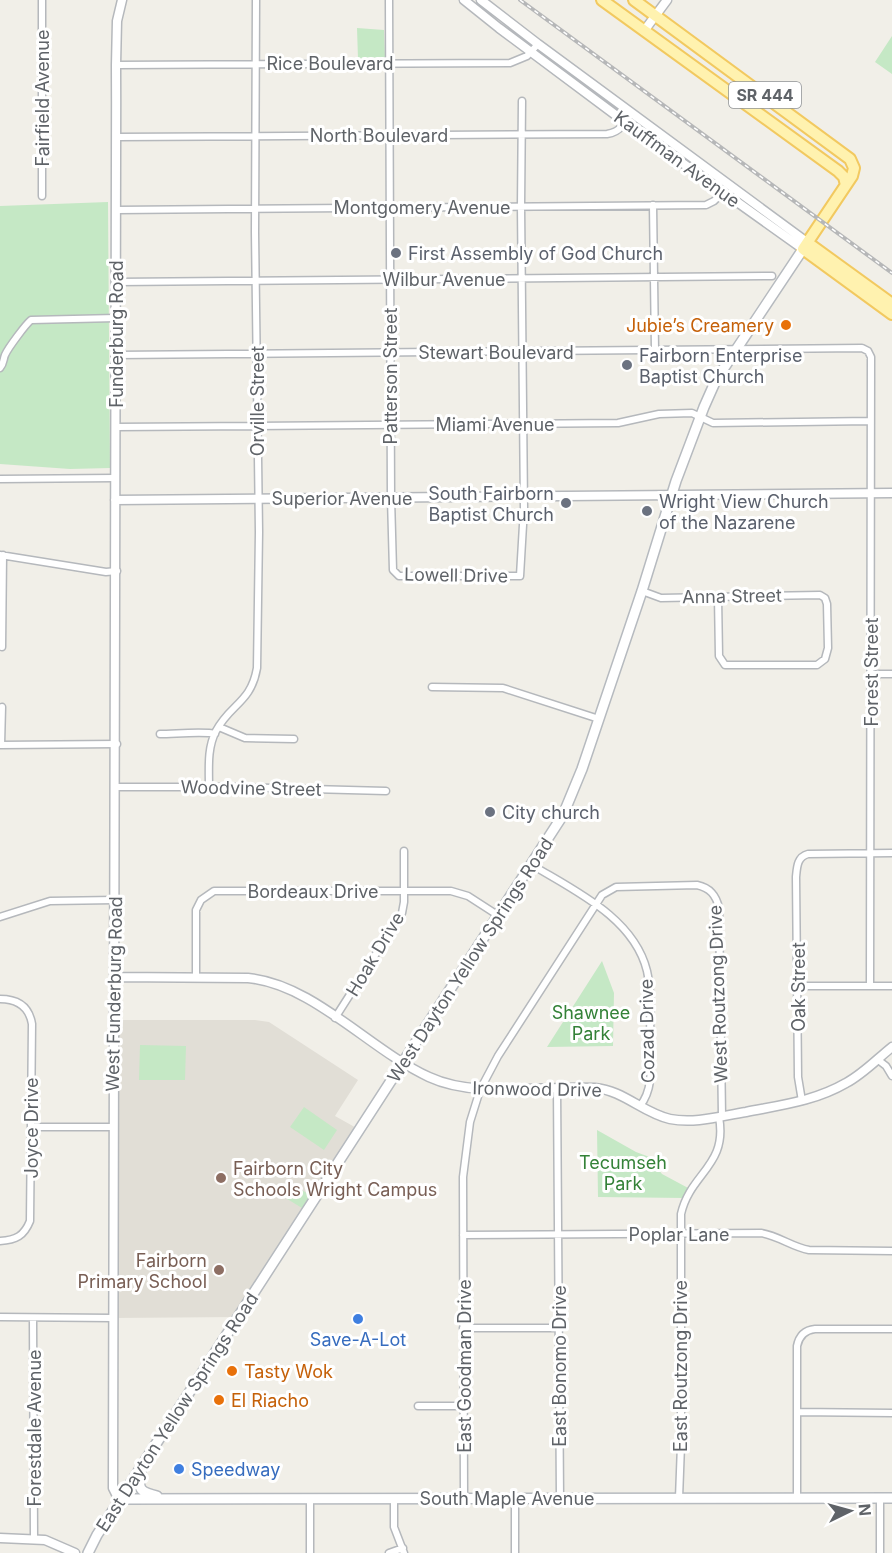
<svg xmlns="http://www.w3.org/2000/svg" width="892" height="1553" font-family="Inter,sans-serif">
	<rect width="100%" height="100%" fill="#f1efe8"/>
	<!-- education -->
	<path fill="#e1ded6" d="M 113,1020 L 255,1020 L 269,1022 L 358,1080 L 335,1116 L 360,1130 L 238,1317 L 113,1318 Z"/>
	<!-- green -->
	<path fill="#c5e8c5" d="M 357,28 L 384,30 L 385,57 L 358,59 Z
		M 892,36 L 892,74 L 875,62 Z
		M 108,202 L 110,468 L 70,469 L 0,464 L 0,206 Z
		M 602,961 L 614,993 L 613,1046 L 547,1047 Z
		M 140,1045 L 186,1046 L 185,1080 L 139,1080 Z
		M 304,1107 L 337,1130 L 324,1150 L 290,1127 Z
		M 597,1130 L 636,1152 L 655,1159 L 655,1165 L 662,1174 L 690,1189 L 685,1198 L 598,1197 Z
		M 292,1184 L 310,1195 L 302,1208 L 284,1197 Z"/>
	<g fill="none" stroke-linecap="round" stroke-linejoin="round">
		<defs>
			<path id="minor" d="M 389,0 L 391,498 L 393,570 L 399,576 L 520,576 L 524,508 L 521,206 L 522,101
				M 116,65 L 510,63 L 527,56 L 538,44
				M 117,137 L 607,134 C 621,132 625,123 629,111
				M 42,196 L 42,0
				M 653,205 L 655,350
				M 117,210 L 706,205 L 714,201 L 723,192
				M 116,282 L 772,276
				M 116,355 L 862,348 L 868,351 L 871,357 L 870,986
				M 0,368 C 4,363 3,360 5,355 C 8,348 26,324 31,320 L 116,318
				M 116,427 L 618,423 L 659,414 L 692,413 L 713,423 L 870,421
				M 0,479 L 115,478
				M 0,555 L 106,572 L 117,571
				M 642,591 L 661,598 L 820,595 L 825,598 L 827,604 L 828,648 L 825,659 L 817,665 L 725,665 L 719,656 L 718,597
				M 2,647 L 3,555
				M 871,674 L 892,674
				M 432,687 L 503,688 L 599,719
				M 219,727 L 245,738 L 294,739
				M 160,734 C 174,734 205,731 215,734
				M 0,745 L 117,744
				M 1,745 L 2,707
				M 116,787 L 236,787 L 386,791
				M 209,787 C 209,768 207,748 216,731 C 230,704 251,703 257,668 L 259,532 L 255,232 L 256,0
				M 532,865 C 575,891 634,918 647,971 C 652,993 650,1017 650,1040 C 650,1062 655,1087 640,1106
				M 0,917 L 50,901 L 115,900
				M 196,978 L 196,910 L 201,900 L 214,891 L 451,891 L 468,896 L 499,916
				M 798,986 L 892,986
				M 0,999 C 17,999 29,1006 32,1024 L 30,1221 C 24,1236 16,1240 0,1241
				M 335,1018 L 402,913 L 404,902 L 404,851
				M 877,1059 L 886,1066 L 892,1076
				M 557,1088 L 560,1498
				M 802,1101 L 798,1077 L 796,877 C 797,867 797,857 808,854 L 892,853
				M 31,1127 L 113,1127
				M 463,1235 L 761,1233 C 779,1236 792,1247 809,1250 L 892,1251
				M 0,1317 L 113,1318
				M 33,1318 L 34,1539
				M 463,1328 L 559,1328
				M 418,1406 L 464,1406
				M 797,1412 L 892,1413
				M 797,1497 L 797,1346 C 799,1336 805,1330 815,1329 L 892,1329
				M 394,1498 L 394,1527 L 404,1553
				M 464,1498 L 463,1177 L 470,1122 L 480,1090 L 498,1056 L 602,895 L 616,887 L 697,885 C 710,888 716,895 719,908 L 722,1116
				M 515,1498 L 515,1553
				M 679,1498 L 681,1445 L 681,1214 C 690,1173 728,1166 719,1117
				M 310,1553 L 310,1499
				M 389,1553 L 403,1548
				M 880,1553 L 880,1498"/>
			<path id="tertiary" d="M 122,0 L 117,21 L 116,65 C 118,539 112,1013 113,1488 L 117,1496 L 122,1499
				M 464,0 L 499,28 L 625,122 L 803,249
				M 481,0 L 538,44 L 808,243
				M 644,31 L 667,0
				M 115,500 L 892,493
				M 114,977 L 248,978 C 313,984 370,1050 429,1077 C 476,1099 543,1085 595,1088 C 623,1090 643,1113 670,1119 C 695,1124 721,1116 746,1112 C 781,1105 815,1101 846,1083 C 863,1074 877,1059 892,1047
				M 0,1538 L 45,1540 L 75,1553"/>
			<path id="secondary" d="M 141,1473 C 137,1490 141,1492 157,1496
				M 122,1499 L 892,1498
				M 88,1553 L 97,1535 L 563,815 L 582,769 L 642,591 L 676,481 L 704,407 L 716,380 L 803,249"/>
			<path id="primary" d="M 602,0 L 838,171 L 844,177 L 846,185
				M 634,0 L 850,159 L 854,168 L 852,176 L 803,249 L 892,314
				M 808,243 L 892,304"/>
		</defs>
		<!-- minor casing -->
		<use href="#minor" stroke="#b5b8bc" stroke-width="9"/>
		<!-- tertiary casing -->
		<use href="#tertiary" stroke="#b5b8bc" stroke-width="11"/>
		<!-- secondary casing -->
		<use href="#secondary" stroke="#b6babf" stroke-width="12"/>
		<!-- primary casing -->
		<use href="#primary" stroke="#f2c960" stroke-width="14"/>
		<!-- minor -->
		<use href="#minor" stroke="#fff" stroke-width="6"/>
		<!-- tertiary -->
		<use href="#tertiary" stroke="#fff" stroke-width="8"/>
		<!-- secondary -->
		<use href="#secondary" stroke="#fff" stroke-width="9"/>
		<!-- primary -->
		<use href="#primary" stroke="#fff2af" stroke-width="10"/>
		<defs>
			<path id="rail" d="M 520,0 L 892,273"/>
		</defs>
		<!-- rail casing -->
		<use href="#rail" stroke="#b6b7b8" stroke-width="4"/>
		<!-- rail -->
		<use href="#rail" stroke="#fff" stroke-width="1.5" stroke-dasharray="4.5" stroke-linecap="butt"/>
	</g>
	<!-- markers -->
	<g fill="#6b7280" stroke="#fff" stroke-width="2">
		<circle cx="396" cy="253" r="6"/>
		<circle cx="627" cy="365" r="6"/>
		<circle cx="566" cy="503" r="6"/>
		<circle cx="647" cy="511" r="6"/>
		<circle cx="490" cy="812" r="6"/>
	</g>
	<g fill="#e8710a" stroke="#fff" stroke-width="2">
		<circle cx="786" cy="325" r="6"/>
		<circle cx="232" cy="1371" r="6"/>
		<circle cx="219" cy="1400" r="6"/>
	</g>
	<g fill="#8d6e63" stroke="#fff" stroke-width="2">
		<circle cx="221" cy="1178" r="6"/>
		<circle cx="219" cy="1270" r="6"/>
	</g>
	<g fill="#3f7fe0" stroke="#fff" stroke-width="2">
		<circle cx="358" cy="1319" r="6"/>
		<circle cx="179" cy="1469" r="6"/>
	</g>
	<g text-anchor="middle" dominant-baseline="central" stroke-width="6" stroke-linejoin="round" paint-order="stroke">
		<!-- shield labels -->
		<rect fill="#fff" stroke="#8f9295" stroke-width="1.5" x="729" y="82" width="72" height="26" rx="4.5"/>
		<g font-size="16" font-weight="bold" fill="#5f6368">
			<text x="765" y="95">SR 444</text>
		</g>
		<!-- street labels -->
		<g font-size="18" fill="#5f6368" stroke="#fff">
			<text x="330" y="63">Rice Boulevard</text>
			<text transform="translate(42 98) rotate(-90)">Fairfield Avenue</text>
			<text x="379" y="135">North Boulevard</text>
			<text transform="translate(677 159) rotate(36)">Kauffman Avenue</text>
			<text x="422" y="207">Montgomery Avenue</text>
			<text x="444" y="279">Wilbur Avenue</text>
			<text transform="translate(116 334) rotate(-90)">Funderburg Road</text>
			<text x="496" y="352">Stewart Boulevard</text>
			<text transform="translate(390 376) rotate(-90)">Patterson Street</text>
			<text transform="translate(257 401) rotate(-90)">Orville Street</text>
			<text x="495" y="424">Miami Avenue</text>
			<text x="342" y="498">Superior Avenue</text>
			<text transform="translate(456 575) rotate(1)">Lowell Drive</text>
			<text transform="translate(732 596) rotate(-1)">Anna Street</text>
			<text transform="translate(871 672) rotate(-90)">Forest Street</text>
			<text transform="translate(251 788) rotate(1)">Woodvine Street</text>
			<text x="313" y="891">Bordeaux Drive</text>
			<text transform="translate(375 954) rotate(-59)">Hoak Drive</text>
			<text transform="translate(470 960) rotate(-57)">West Dayton Yellow Springs Road</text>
			<text transform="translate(798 987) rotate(-90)">Oak Street</text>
			<text transform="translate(114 994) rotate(-89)">West Funderburg Road</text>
			<text transform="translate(718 994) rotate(-92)">West Routzong Drive</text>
			<text transform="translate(647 1031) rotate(-91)">Cozad Drive</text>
			<text transform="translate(537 1089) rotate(1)">Ironwood Drive</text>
			<text transform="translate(31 1128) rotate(-90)">Joyce Drive</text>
			<text x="679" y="1234">Poplar Lane</text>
			<text transform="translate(464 1366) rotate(-90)">East Goodman Drive</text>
			<text transform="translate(559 1366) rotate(-90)">East Bonomo Drive</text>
			<text transform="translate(680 1366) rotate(-90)">East Routzong Drive</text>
			<text transform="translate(177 1412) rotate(-57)">East Dayton Yellow Springs Road</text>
			<text transform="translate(34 1428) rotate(-90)">Forestdale Avenue</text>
			<text x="507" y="1498">South Maple Avenue</text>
		</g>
		<!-- worship labels -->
		<g font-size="18" fill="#5b616d" stroke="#fff" text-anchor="start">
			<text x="408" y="253">First Assembly of God Church</text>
			<text x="639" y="355">Fairborn Enterprise<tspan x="639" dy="21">Baptist Church</tspan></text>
			<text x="554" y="493" text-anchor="end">South Fairborn<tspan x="554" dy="21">Baptist Church</tspan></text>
			<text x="659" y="501">Wright View Church<tspan x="659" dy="21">of the Nazarene</tspan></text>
			<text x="502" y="812">City church</text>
		</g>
		<!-- food labels -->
		<g font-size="18" fill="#c56008" stroke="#fff" text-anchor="start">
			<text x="774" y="325" text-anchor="end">Jubie’s Creamery</text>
			<text x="244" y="1371">Tasty Wok</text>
			<text x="231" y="1400">El Riacho</text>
		</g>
		<!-- park labels -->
		<g font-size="18" fill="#348238" stroke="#fff">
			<text x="591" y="1012">Shawnee<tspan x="591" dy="21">Park</tspan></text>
			<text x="623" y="1162">Tecumseh<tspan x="623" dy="21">Park</tspan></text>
		</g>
		<!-- education labels -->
		<g font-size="18" fill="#785e54" stroke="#fff" text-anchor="start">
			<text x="233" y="1168">Fairborn City<tspan x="233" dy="21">Schools Wright Campus</tspan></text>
			<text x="207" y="1260" text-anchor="end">Fairborn<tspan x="207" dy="21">Primary School</tspan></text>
		</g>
		<!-- shop labels -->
		<g font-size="18" fill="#366cbe" stroke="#fff">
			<text x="358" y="1339">Save-A-Lot</text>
			<text x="191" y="1469" text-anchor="start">Speedway</text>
		</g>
	</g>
	<!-- north arrow -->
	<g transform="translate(850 1511) rotate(85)" stroke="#ffffff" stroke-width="4.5" paint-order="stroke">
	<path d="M0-4.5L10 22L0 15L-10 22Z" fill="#5f6368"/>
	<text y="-9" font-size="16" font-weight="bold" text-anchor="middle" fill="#5f6368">N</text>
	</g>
</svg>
